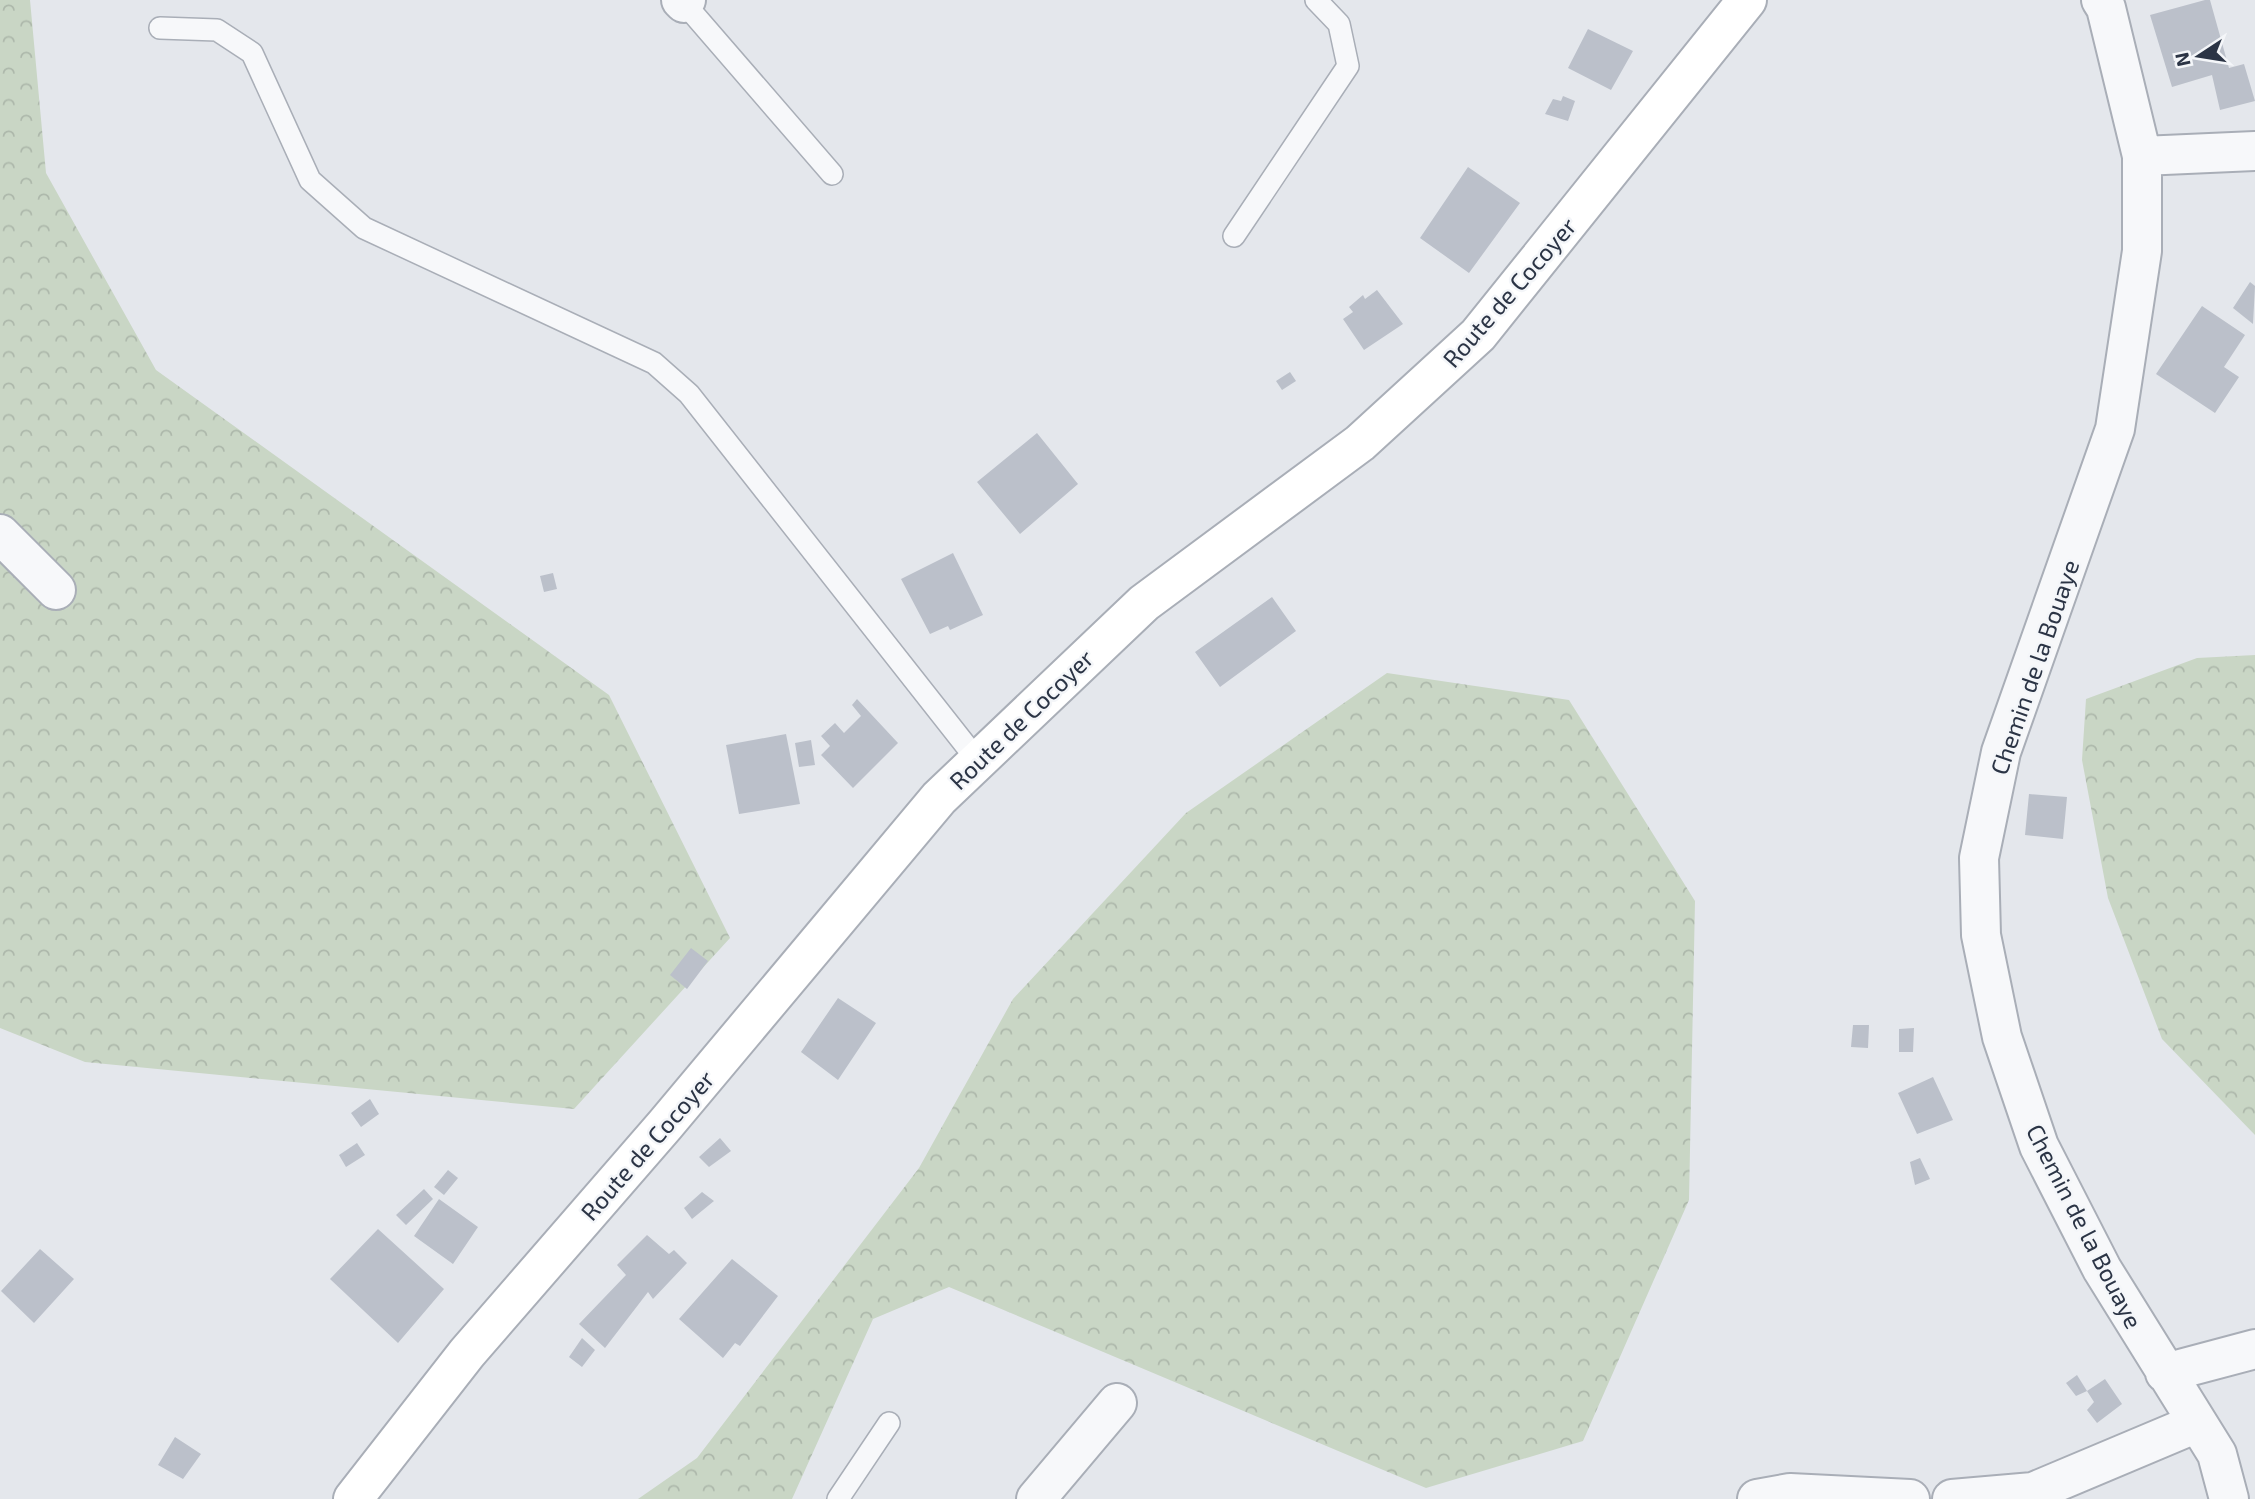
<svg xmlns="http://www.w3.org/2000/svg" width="2255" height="1499" font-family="'Exo 2',sans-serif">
	<defs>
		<pattern id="forest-crowns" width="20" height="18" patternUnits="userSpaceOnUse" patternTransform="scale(1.75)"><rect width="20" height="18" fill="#c9d6c5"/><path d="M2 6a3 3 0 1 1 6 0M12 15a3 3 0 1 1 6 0" fill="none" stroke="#adb8ab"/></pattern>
	</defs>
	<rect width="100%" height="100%" fill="#e4e7ec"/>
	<!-- forest -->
	<path fill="url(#forest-crowns)" d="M 0,0 L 30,0 L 46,173 L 156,370 L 609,695 L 730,938 L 574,1109 L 85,1062 L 0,1028 Z
		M 2255,655 L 2255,1135 L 2162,1039 L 2108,898 L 2082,760 L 2086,699 L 2197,658 Z
		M 1387,673 L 1569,700 L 1695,901 L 1689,1200 L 1583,1441 L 1426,1488 L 949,1287 L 873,1319 L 792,1499 L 638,1499 L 697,1458 L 919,1168 L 1013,999 L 1186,813 Z"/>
	<!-- building -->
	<path fill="#bbc0ca" d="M 2205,0 L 2210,0 L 2229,68 L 2244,64 L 2255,101 L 2220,110 L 2212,75 L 2172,87 L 2150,15 Z
		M 1588,29 L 1633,51 L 1611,90 L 1568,68 Z
		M 1563,96 L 1575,101 L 1568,121 L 1545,114 L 1553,99 L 1561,101 Z
		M 1468,167 L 1520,203 L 1469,273 L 1420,238 Z
		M 2250,282 L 2255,286 L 2253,324 L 2233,308 Z
		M 1377,290 L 1403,324 L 1364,350 L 1343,319 L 1353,312 L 1349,307 L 1363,295 L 1365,299 Z
		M 2202,306 L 2245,335 L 2224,367 L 2239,377 L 2215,413 L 2156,374 Z
		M 1290,372 L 1296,381 L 1282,390 L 1276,381 Z
		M 1037,433 L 1078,484 L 1020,534 L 977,482 Z
		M 953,553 L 983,615 L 950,630 L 948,626 L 930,634 L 901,579 Z
		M 553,573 L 557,589 L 544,592 L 540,576 Z
		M 1272,597 L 1296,631 L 1220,687 L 1195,652 Z
		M 857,699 L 898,743 L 853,788 L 821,755 L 830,746 L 821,736 L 835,723 L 844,733 L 861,716 L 852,705 Z
		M 786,734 L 800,804 L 739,814 L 726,745 Z
		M 811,740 L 815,765 L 799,767 L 795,743 Z
		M 2029,794 L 2067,797 L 2063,839 L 2025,835 Z
		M 691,948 L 708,961 L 687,989 L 670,975 Z
		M 838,998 L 876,1023 L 838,1080 L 801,1052 Z
		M 1853,1025 L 1869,1025 L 1868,1048 L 1851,1047 Z
		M 1914,1028 L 1913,1052 L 1899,1052 L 1899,1029 Z
		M 1933,1077 L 1953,1120 L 1917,1134 L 1898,1093 Z
		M 370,1099 L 379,1114 L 361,1127 L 351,1113 Z
		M 720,1138 L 731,1151 L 709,1167 L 699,1157 Z
		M 357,1143 L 365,1155 L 346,1167 L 339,1155 Z
		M 1920,1158 L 1930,1179 L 1915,1185 L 1910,1162 Z
		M 448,1170 L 458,1178 L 444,1195 L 434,1187 Z
		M 424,1189 L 433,1199 L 406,1225 L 396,1215 Z
		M 702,1192 L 714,1201 L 692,1219 L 684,1208 Z
		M 439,1199 L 478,1227 L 453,1264 L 414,1236 Z
		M 378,1229 L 444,1289 L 398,1343 L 330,1279 Z
		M 647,1235 L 669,1254 L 674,1250 L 687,1263 L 653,1299 L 648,1292 L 605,1348 L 579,1324 L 626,1275 L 617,1265 Z
		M 40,1249 L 74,1279 L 34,1323 L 1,1291 Z
		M 732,1259 L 778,1296 L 740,1346 L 735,1343 L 723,1358 L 679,1319 Z
		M 582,1338 L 595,1350 L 582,1367 L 569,1357 Z
		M 2077,1375 L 2087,1391 L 2076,1396 L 2066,1383 Z
		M 2105,1379 L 2122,1404 L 2097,1423 L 2087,1410 L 2094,1402 L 2087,1391 Z
		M 175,1437 L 201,1454 L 183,1479 L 158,1465 Z"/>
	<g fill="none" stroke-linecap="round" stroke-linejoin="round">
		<defs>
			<path id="service" d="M 684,3 L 832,174
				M 160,28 L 217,30 L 252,53 L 310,180 L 364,228 L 654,363 L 689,394 L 978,761
				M 1234,236 L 1348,66 L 1339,24 L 1316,0
				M 838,1499 L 889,1423"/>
			<path id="minor" d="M 681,0 L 684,3 L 686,0
				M 2101,0 L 2106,8 L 2142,156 L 2142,251 L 2115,429 L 2001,752 L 1979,858 L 1981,935 L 2002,1037 L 2039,1146 L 2102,1269 L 2217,1454 L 2229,1499
				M 2142,156 L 2255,151
				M 0,534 L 56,590
				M 2165,1373 L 2255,1349
				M 1036,1499 L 1117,1403
				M 1757,1499 L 1790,1493 L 1910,1499
				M 1952,1499 L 2033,1492 L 2197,1423"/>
			<path id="secondary" d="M 353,1499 L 467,1353 L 665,1125 L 939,798 L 1144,603 L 1360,443 L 1478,335 L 1747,0"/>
		</defs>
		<!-- service casing -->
		<use href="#service" stroke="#a9aeb7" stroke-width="24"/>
		<!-- minor casing -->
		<use href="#minor" stroke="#a9aeb7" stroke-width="42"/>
		<!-- secondary casing -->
		<use href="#secondary" stroke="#a9aeb7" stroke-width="42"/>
		<!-- service -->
		<use href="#service" stroke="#f7f8fa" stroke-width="21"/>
		<!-- minor -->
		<use href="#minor" stroke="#f7f8fa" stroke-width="38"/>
		<!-- secondary -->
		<use href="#secondary" stroke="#fff" stroke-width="38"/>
	</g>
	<g text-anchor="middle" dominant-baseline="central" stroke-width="5" stroke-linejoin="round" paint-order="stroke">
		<!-- street labels -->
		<g font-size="24" fill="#2b3445" stroke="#f4f6f9">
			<text transform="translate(1509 292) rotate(-49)">Route de Cocoyer</text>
			<text transform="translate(2034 667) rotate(-71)">Chemin de la Bouaye</text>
			<text transform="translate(1021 719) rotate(-44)">Route de Cocoyer</text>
			<text transform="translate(647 1145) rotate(-49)">Route de Cocoyer</text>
			<text transform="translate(2085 1226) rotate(63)">Chemin de la Bouaye</text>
		</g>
	</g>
	<!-- north arrow -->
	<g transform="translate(2199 56) rotate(258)" stroke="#f4f6f9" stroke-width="5" paint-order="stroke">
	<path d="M0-5L12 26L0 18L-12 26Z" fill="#2b3445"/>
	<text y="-10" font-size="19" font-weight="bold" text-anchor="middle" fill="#2b3445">N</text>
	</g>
</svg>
